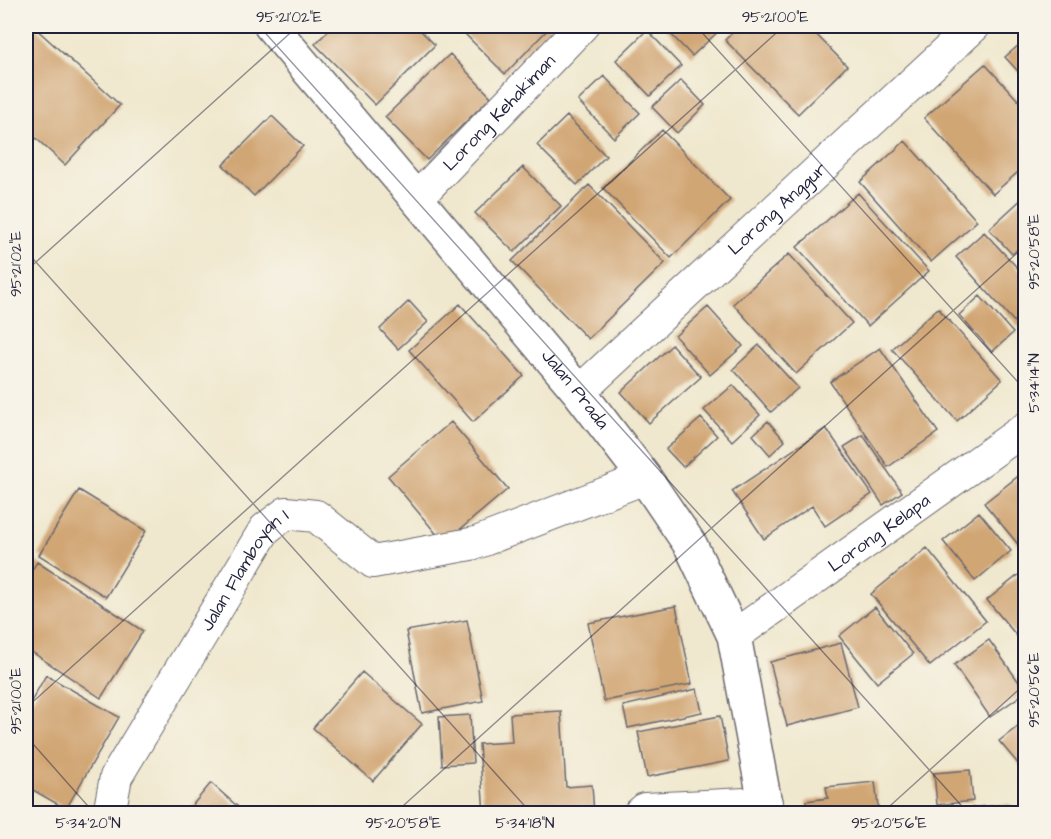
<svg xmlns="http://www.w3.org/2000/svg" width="1051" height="839" font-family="'Architects Daughter',sans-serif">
	<rect width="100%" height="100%" fill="#f7f3e8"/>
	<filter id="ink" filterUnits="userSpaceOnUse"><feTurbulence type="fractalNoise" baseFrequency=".0167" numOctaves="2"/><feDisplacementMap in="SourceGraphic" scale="12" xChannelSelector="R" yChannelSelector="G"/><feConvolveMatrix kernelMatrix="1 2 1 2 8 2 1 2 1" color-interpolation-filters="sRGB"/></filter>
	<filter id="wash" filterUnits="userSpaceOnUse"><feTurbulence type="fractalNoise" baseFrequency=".008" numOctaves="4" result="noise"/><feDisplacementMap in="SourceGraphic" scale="24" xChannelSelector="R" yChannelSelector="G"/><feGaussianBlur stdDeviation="1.35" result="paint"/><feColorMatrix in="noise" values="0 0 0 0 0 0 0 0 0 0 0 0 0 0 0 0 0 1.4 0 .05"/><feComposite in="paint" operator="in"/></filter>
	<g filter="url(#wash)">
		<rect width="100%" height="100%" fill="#f0e8ce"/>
		<g id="blocks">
			<!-- building -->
			<path fill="#d1a674" d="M 26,26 L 33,26 L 120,105 L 65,165 L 26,129 Z
				M 333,26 L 416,26 L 435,45 L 375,105 L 315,44 Z
				M 475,26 L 551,26 L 505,74 L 466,35 Z
				M 663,26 L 720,26 L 722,28 L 692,56 Z
				M 739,26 L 808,26 L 847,66 L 798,114 L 725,40 Z
				M 647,30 L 681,66 L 650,96 L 616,60 Z
				M 1026,39 L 1026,80 L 1005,57 Z
				M 450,54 L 491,97 L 427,160 L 385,117 Z
				M 985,64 L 1026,109 L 1026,165 L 993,194 L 924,118 Z
				M 604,76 L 640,113 L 614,138 L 578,101 Z
				M 681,80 L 705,105 L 677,133 L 652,107 Z
				M 272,116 L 303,146 L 254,196 L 223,165 Z
				M 567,116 L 606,156 L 577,185 L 537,145 Z
				M 662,130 L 730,200 L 671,258 L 603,188 Z
				M 905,141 L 977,221 L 931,262 L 860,182 Z
				M 523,167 L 561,206 L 514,252 L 475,213 Z
				M 589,185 L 665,263 L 588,339 L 512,261 Z
				M 858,193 L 929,271 L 868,326 L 797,247 Z
				M 1026,195 L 1026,242 L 1012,254 L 989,229 Z
				M 984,232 L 1026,277 L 1026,335 L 956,257 Z
				M 789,254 L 852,323 L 796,374 L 733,304 Z
				M 980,296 L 1013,333 L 992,352 L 959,315 Z
				M 409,301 L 428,322 L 398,349 L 380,329 Z
				M 460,304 L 524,376 L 473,422 L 409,350 Z
				M 708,307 L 743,346 L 710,375 L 675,336 Z
				M 938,308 L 1002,380 L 957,421 L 892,349 Z
				M 672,345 L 701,377 L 649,423 L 621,392 Z
				M 759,345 L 798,388 L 771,412 L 733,369 Z
				M 880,348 L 938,432 L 888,467 L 830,382 Z
				M 733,385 L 760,415 L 732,441 L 704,410 Z
				M 701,418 L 717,436 L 683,467 L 666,449 Z
				M 768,421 L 785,441 L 770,455 L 753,435 Z
				M 451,422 L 508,489 L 444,543 L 388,476 Z
				M 826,428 L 872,494 L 825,526 L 812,506 L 764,539 L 732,491 Z
				M 863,435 L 902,492 L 883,505 L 844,447 Z
				M 1026,470 L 1026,554 L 984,503 Z
				M 79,490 L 146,531 L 106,597 L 39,555 Z
				M 979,512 L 1011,551 L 975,581 L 943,541 Z
				M 927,548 L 986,621 L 930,666 L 871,594 Z
				M 37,562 L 143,631 L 101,698 L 26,648 L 26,580 Z
				M 1026,569 L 1026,647 L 987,600 Z
				M 676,606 L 692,684 L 604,701 L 588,623 Z
				M 875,607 L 913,654 L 877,683 L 839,636 Z
				M 467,620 L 483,701 L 422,713 L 406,631 Z
				M 989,640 L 1026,692 L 990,717 L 954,665 Z
				M 841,643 L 858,707 L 787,726 L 770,662 Z
				M 362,672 L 422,724 L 373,781 L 313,728 Z
				M 46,675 L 119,717 L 66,809 L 26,786 L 26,711 Z
				M 697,689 L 702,712 L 628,728 L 623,706 Z
				M 561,711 L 566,787 L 592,785 L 594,814 L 484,814 L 479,744 L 512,742 L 510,714 Z
				M 470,715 L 473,763 L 442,765 L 439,717 Z
				M 720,716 L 729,761 L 647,777 L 638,732 Z
				M 1026,720 L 1026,773 L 999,741 Z
				M 970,770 L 973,801 L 937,805 L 934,773 Z
				M 875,782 L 879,814 L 807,814 L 806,801 L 828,798 L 826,787 Z
				M 211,783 L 246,814 L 185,814 Z
				M 1010,804 L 1011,814 L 937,814 L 937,811 Z"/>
		</g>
	</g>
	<g filter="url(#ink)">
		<use href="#blocks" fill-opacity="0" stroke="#6a676e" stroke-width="1.5"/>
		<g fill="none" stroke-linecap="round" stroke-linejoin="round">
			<defs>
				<g id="minor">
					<path id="s1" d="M 416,199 L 582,26"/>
					<path id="s2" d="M 579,392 L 974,26"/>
					<path id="s3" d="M 734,636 L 1026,428"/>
					<path id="s4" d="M 109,814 L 116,777 L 265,529 L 286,513 L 316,516 L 373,562 L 476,543 L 645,478"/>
					<path d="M 639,814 L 645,809 L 766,803"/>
				</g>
				<g id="tertiary">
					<path id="s5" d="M 271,26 L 579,392 L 645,478 L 691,546 L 734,636 L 767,814"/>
				</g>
			</defs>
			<!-- minor casing -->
			<use href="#minor" stroke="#6a676e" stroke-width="34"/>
			<!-- tertiary casing -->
			<use href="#tertiary" stroke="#6a676e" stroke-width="36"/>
			<!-- minor -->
			<use href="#minor" stroke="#fff" stroke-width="32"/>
			<!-- tertiary -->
			<use href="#tertiary" stroke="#fff" stroke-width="33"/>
		</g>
	</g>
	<!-- ticks -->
	<path fill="none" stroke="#22223b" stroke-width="1.5" stroke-opacity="0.45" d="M 259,26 L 969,814M 696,26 L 1026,391M 26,251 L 532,814M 26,271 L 298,26M 26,708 L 784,26M 26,736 L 95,814M 394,814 L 1026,245M 881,814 L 1026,683"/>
	<g text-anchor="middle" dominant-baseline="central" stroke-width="5" stroke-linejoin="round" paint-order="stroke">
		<!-- street labels -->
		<g font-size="18" fill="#22223b" stroke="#f7f3e8">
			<text stroke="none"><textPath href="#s1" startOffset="120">Lorong Kehakiman</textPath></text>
			<text stroke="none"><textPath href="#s2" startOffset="270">Lorong Anggur</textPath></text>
			<text stroke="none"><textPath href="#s5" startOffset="474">Jalan Prada</textPath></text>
			<text stroke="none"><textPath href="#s3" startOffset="178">Lorong Kelapa</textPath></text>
			<text stroke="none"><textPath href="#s4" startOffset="282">Jalan Flamboyan I</textPath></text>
		</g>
	</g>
	<!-- margin -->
	<rect width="1051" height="839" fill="none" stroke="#f7f3e8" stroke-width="66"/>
	<rect x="33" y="33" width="985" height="773" fill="none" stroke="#22223b" stroke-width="2"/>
	<g font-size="15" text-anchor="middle" fill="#22223b">
		<text x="289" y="22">95°21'02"E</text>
		<text x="775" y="22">95°21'00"E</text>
		<text transform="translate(1034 252) rotate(-90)" y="5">95°20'58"E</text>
		<text transform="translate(16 264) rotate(-90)" y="5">95°21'02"E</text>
		<text transform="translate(1034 383) rotate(-90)" y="5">5°34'14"N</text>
		<text transform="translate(1034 690) rotate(-90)" y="5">95°20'56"E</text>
		<text transform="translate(16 701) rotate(-90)" y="5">95°21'00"E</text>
		<text x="88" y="828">5°34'20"N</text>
		<text x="403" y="828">95°20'58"E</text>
		<text x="525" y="828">5°34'18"N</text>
		<text x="889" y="828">95°20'56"E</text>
	</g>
</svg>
